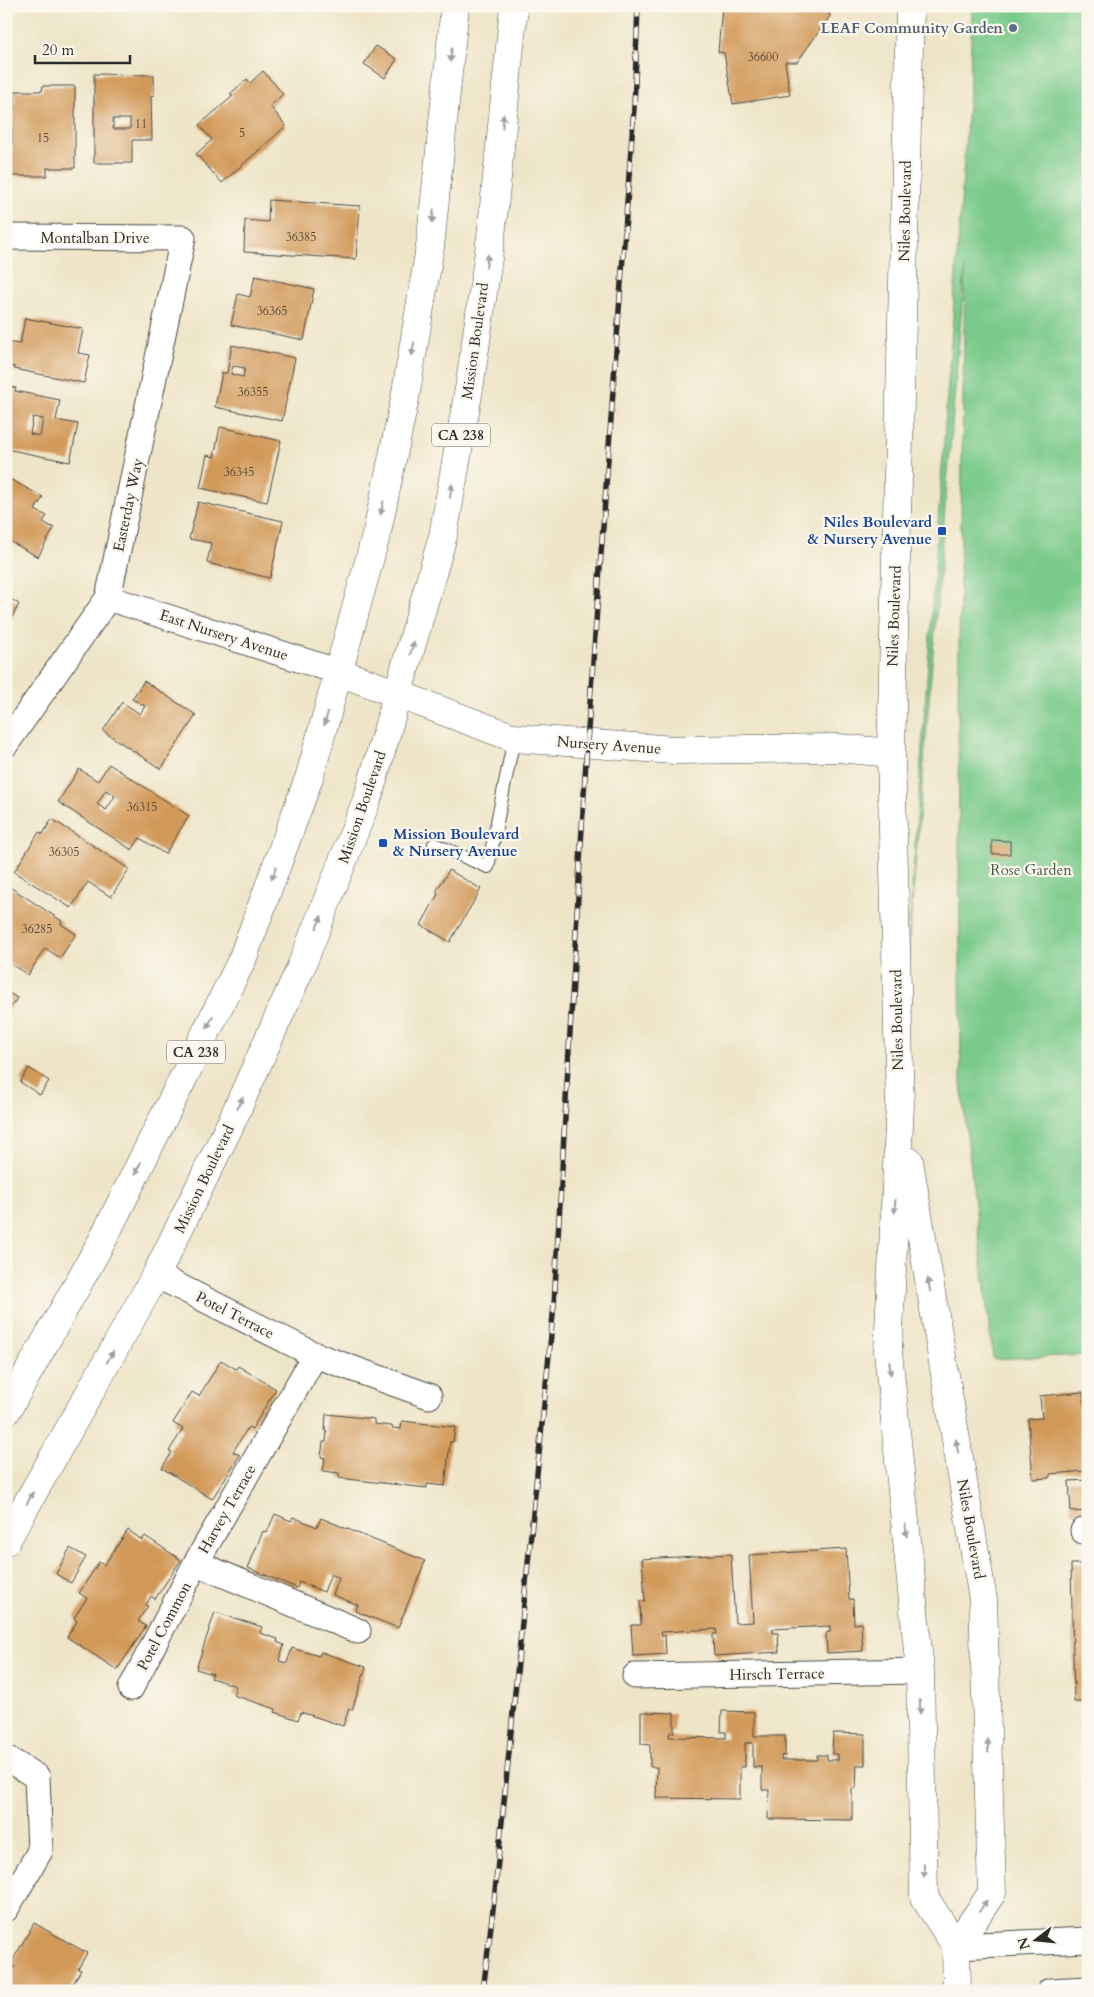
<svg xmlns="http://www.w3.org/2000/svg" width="1094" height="1997" font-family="Cardo,serif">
	<rect width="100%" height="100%" fill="#fbf7ec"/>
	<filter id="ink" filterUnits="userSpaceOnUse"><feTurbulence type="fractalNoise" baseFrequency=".02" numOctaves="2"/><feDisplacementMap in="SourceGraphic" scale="10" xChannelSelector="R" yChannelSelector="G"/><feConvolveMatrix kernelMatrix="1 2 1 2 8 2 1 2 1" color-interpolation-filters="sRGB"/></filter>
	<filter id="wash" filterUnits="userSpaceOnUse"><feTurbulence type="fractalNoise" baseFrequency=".0096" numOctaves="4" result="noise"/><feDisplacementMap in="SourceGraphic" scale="20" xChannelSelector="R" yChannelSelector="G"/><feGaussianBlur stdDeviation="1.12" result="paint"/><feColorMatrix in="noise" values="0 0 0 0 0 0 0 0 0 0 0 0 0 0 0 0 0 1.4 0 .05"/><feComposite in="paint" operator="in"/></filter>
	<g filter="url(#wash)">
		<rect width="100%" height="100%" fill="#eee5c8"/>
		<!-- green -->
		<path fill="#7aca8b" stroke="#527a5b" d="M 972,6 L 1088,6 L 1088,1355 L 993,1359 L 961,1083 L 958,707 L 965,268 L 903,1013 L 970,77 Z"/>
		<g id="blocks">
			<!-- building -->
			<path fill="#d19958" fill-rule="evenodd" d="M 722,6 L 824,6 L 830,16 L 797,62 L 785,62 L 790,95 L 733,104 L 724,53 L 718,52 Z
				M 376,46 L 397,59 L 385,78 L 364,64 Z
				M 263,71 L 283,94 L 270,106 L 286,126 L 222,183 L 196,154 L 212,140 L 199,125 L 233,96 L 230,94 L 247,79 L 250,83 Z
				M 94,74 L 154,75 L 154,96 L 151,95 L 152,140 L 132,140 L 132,163 L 94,163 ZM 113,119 L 130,119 L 130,129 L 113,129 Z
				M 43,86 L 75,86 L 75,168 L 47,168 L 47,176 L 12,176 L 12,108 L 15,108 L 15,91 L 42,91 Z
				M 269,200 L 360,206 L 356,259 L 244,252 L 245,220 L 268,222 Z
				M 255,276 L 314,289 L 304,340 L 231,325 L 238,294 L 250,297 Z
				M 25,318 L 83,329 L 78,353 L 90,355 L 84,383 L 14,369 L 15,367 L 6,365 L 6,342 L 20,344 Z
				M 232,345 L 295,358 L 282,421 L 215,407 L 222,373 L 227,373 ZM 233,366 L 245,368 L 243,377 L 231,374 Z
				M 6,386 L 16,388 L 15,391 L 60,400 L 56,420 L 78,424 L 70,462 L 6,449 ZM 33,417 L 43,419 L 40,436 L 30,434 Z
				M 220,427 L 281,441 L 267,502 L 200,488 L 207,455 L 214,457 Z
				M 6,477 L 43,497 L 35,510 L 47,516 L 43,522 L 54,528 L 38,557 L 6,539 Z
				M 198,502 L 283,521 L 270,578 L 207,563 L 211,543 L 189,539 Z
				M 6,596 L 19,604 L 6,628 Z
				M 144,681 L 196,715 L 161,769 L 103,731 L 122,702 L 140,714 L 145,706 L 132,699 Z
				M 109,764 L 189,816 L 165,854 L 140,838 L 132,850 L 58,802 L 79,769 L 98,781 ZM 106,790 L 115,796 L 106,810 L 97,804 Z
				M 52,819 L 129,869 L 111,897 L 88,882 L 71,908 L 14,872 L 39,832 L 43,834 Z
				M 992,840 L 1010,841 L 1010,854 L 992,854 Z
				M 449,870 L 481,889 L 450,942 L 421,925 L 438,894 L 436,892 Z
				M 10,887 L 62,921 L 61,924 L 76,934 L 60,958 L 45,948 L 28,975 L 6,961 L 6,920 L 9,915 L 6,913 L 6,894 Z
				M 6,991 L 17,998 L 6,1015 Z
				M 29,1068 L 49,1081 L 40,1095 L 20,1082 Z
				M 221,1360 L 236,1369 L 238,1366 L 276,1389 L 252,1429 L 248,1427 L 233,1452 L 240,1455 L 212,1499 L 162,1468 L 172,1452 L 169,1451 L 183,1429 L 173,1423 L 192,1392 L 199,1396 Z
				M 1083,1392 L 1084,1406 L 1088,1405 L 1087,1471 L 1050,1474 L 1050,1478 L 1033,1479 L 1028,1419 L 1042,1418 L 1040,1396 Z
				M 326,1414 L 374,1419 L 374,1424 L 392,1426 L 392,1428 L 401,1429 L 402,1421 L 455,1427 L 453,1442 L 450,1442 L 445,1486 L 427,1484 L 427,1488 L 339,1478 L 339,1473 L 323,1471 L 325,1458 L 321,1457 L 323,1442 L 326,1442 L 327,1431 L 325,1430 Z
				M 1088,1480 L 1088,1511 L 1071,1512 L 1069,1481 Z
				M 275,1514 L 291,1521 L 293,1517 L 317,1527 L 321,1518 L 425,1561 L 398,1628 L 355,1611 L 358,1605 L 333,1595 L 339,1578 L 331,1574 L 324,1592 L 299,1582 L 297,1588 L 248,1568 L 263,1531 L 267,1532 Z
				M 128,1530 L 142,1540 L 145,1536 L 181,1560 L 155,1599 L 151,1596 L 146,1605 L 148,1606 L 138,1621 L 146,1626 L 117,1670 L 67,1637 L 77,1621 L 74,1618 L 87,1598 L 79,1593 L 99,1562 L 104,1565 Z
				M 70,1548 L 86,1557 L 71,1583 L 56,1574 Z
				M 846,1549 L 849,1599 L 853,1599 L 854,1624 L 861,1623 L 863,1651 L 827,1653 L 826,1633 L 830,1632 L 830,1626 L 773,1629 L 773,1633 L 778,1633 L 779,1652 L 714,1656 L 713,1634 L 717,1634 L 716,1629 L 661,1632 L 662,1636 L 665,1635 L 666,1654 L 633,1656 L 631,1625 L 641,1625 L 640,1601 L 645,1601 L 642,1559 L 731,1554 L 735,1623 L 753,1622 L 749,1555 Z
				M 1071,1564 L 1088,1564 L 1088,1702 L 1074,1702 Z
				M 215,1612 L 262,1627 L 260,1633 L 278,1639 L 277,1642 L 284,1645 L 279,1661 L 287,1663 L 292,1648 L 319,1656 L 321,1652 L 366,1667 L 352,1710 L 349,1709 L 343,1726 L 301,1712 L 298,1720 L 275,1712 L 276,1709 L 233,1695 L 236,1686 L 211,1678 L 213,1674 L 196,1669 Z
				M 722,1711 L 754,1712 L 754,1736 L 785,1736 L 785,1756 L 782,1755 L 781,1760 L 817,1760 L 817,1755 L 827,1755 L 827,1760 L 838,1760 L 838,1754 L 832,1754 L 833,1733 L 865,1734 L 865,1765 L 857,1765 L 856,1788 L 852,1788 L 852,1820 L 768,1819 L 769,1790 L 762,1790 L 762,1767 L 753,1767 L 753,1743 L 745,1743 L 745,1767 L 740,1767 L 740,1799 L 656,1798 L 657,1767 L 650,1767 L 650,1745 L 641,1744 L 641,1712 L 674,1713 L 674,1732 L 670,1732 L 669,1737 L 726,1738 L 726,1732 L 721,1732 Z
				M 34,1923 L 87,1953 L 78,1969 L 81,1970 L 69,1991 L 6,1991 L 9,1986 L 6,1982 L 15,1967 L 10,1965 Z"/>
		</g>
	</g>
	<g filter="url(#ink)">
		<use href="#blocks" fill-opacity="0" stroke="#484743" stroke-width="1"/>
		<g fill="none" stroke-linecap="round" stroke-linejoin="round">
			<defs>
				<path id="lane" d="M 434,844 L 488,867 L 514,738"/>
				<path id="street" d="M 6,237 L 183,238 L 108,598 L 6,744
					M 108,598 L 339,672
					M 156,1275 L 315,1355 L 429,1396
					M 1083,1531 L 1088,1531
					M 196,1563 L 358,1631
					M 635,1676 L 920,1671
					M 131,1688 L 196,1563 L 315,1355
					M 6,1758 L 37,1777 L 40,1851 L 6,1909
					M 956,1946 L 1088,1940
					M 1050,1991 L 1088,1989"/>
				<path id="secondary" d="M 910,6 L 891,753 L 900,1105 L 888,1351 L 920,1671 L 924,1897 L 956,1946 L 957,1991
					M 339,672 L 514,738 L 674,750 L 838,748 L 891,753
					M 909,1161 L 983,1600 L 992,1893 L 956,1946"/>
				<path id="primary" d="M 6,1412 L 102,1241 L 242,960 L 310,775 L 377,532 L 405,398 L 430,247 L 455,6
					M 6,1541 L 156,1275 L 230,1125 L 301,967 L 368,797 L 443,536 L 470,383 L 491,237 L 514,6"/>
			</defs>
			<!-- lane casing -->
			<use href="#lane" stroke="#484743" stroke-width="14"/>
			<!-- street casing -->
			<use href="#street" stroke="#484743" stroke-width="27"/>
			<!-- secondary casing -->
			<use href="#secondary" stroke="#484743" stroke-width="29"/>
			<!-- primary casing -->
			<use href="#primary" stroke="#484743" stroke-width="29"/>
			<!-- lane -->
			<use href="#lane" stroke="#fff" stroke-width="12"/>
			<!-- street -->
			<use href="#street" stroke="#fff" stroke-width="25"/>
			<!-- secondary -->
			<use href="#secondary" stroke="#fff" stroke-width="28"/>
			<!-- primary -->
			<use href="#primary" stroke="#fff" stroke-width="28"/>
			<defs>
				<path id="rail" d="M 483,1991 L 494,1901 L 554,1305 L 587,743 L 634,108 L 638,6"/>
			</defs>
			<!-- rail casing -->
			<use href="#rail" stroke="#2b2b2b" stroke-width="5.5"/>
			<!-- rail -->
			<use href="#rail" stroke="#fbf7ec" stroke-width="4" stroke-dasharray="11" stroke-linecap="butt"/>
		</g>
		<!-- one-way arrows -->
		<defs><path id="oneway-solid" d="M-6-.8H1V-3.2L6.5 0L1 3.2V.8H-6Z" transform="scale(1.25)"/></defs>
		<g fill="#a0a0a0">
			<use href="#oneway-solid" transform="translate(451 55) rotate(95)"/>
			<use href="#oneway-solid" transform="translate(503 121) rotate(-84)"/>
			<use href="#oneway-solid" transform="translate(433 216) rotate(97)"/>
			<use href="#oneway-solid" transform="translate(487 261) rotate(-82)"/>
			<use href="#oneway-solid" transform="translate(413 349) rotate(100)"/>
			<use href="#oneway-solid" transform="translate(451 491) rotate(-80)"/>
			<use href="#oneway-solid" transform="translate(382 508) rotate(102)"/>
			<use href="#oneway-solid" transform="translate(412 648) rotate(-74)"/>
			<use href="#oneway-solid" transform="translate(326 719) rotate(105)"/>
			<use href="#oneway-solid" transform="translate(274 873) rotate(110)"/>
			<use href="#oneway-solid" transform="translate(319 922) rotate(-68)"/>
			<use href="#oneway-solid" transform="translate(210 1022) rotate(116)"/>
			<use href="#oneway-solid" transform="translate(240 1103) rotate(-66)"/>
			<use href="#oneway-solid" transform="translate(138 1168) rotate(116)"/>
			<use href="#oneway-solid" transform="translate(895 1206) rotate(93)"/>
			<use href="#oneway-solid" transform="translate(929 1285) rotate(-100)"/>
			<use href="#oneway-solid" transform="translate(110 1357) rotate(-61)"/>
			<use href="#oneway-solid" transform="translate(890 1368) rotate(84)"/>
			<use href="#oneway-solid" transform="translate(957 1446) rotate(-100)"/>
			<use href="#oneway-solid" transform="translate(30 1498) rotate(-61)"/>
			<use href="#oneway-solid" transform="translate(906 1530) rotate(84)"/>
			<use href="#oneway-solid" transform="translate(920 1707) rotate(89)"/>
			<use href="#oneway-solid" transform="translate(988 1746) rotate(-92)"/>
			<use href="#oneway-solid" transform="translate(924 1870) rotate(89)"/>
			<use href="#oneway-solid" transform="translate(983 1906) rotate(-56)"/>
		</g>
	</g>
	<!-- markers -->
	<circle fill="#5c6f8a" stroke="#fbf7ec" stroke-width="2" cx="1013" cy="28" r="5"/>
	<g fill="#1a4fb4" stroke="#fbf7ec" stroke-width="2">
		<rect x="937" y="526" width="10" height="10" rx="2.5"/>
		<rect x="378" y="838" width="10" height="10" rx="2.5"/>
	</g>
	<g text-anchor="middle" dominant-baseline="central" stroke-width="4.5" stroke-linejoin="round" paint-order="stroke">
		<!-- number labels -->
		<g font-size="12" fill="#544636">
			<text x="763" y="57">36600</text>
			<text x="141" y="124">11</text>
			<text x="242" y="133">5</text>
			<text x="43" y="138">15</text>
			<text x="301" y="237">36385</text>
			<text x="272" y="311">36365</text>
			<text x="253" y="392">36355</text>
			<text x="239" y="472">36345</text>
			<text x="142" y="807">36315</text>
			<text x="64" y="852">36305</text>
			<text x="37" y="929">36285</text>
		</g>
		<!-- shield labels -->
		<g fill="#fbf7ec" stroke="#696865" stroke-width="1">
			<rect x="432" y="423.5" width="58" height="23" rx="4"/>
			<rect x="167" y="1040.5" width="58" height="23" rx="4"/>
		</g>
		<g font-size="14" font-weight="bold" fill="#2b2b2b">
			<text x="461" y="435">CA 238</text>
			<text x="196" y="1052">CA 238</text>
		</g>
		<!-- service labels -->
		<g font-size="15" font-weight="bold" fill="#4e5e75" stroke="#fbf7ec" text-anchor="end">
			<text x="1003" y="28">LEAF Community Garden</text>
		</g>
		<!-- street labels -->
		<g font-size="15" fill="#2b2b2b" stroke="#fbf7ec">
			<text transform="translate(905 211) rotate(-89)">Niles Boulevard</text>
			<text x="95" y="238">Montalban Drive</text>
			<text transform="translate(475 341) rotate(-82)">Mission Boulevard</text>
			<text transform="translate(128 505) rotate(-78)">Easterday Way</text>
			<text transform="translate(894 616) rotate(-88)">Niles Boulevard</text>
			<text transform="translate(224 635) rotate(18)">East Nursery Avenue</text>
			<text transform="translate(609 745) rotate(4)">Nursery Avenue</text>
			<text transform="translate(362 807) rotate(-71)">Mission Boulevard</text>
			<text transform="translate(897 1020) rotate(-91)">Niles Boulevard</text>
			<text transform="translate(204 1179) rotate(-64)">Mission Boulevard</text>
			<text transform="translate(235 1315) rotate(27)">Potel Terrace</text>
			<text transform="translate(227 1509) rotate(-60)">Harvey Terrace</text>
			<text transform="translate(971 1529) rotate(80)">Niles Boulevard</text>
			<text transform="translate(164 1626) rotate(-62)">Potel Common</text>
			<text transform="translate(777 1674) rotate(-1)">Hirsch Terrace</text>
		</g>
		<!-- transit labels -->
		<g font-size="15" font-weight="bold" fill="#164399" stroke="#fbf7ec" text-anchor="end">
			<text x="932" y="522">Niles Boulevard<tspan x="932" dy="17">&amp; Nursery Avenue</tspan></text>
			<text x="393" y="834" text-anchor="start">Mission Boulevard<tspan x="393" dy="17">&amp; Nursery Avenue</tspan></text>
		</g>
		<!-- park labels -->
		<g font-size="15" fill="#435b48" stroke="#fbf7ec">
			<text x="1031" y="870">Rose Garden</text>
		</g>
	</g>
	<!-- margin -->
	<rect width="1094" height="1997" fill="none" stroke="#fbf7ec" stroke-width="25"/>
	<!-- north arrow -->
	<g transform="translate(1036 1940) rotate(254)" stroke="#fbf7ec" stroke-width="4" paint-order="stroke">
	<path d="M0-4L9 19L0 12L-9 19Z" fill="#2b2b2b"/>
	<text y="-8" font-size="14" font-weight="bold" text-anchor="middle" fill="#2b2b2b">N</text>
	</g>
	<!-- scale -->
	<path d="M35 55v8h95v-8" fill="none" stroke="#2b2b2b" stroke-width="2.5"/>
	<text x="42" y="55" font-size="15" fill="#2b2b2b" stroke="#fbf7ec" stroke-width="4" paint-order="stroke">20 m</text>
</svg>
